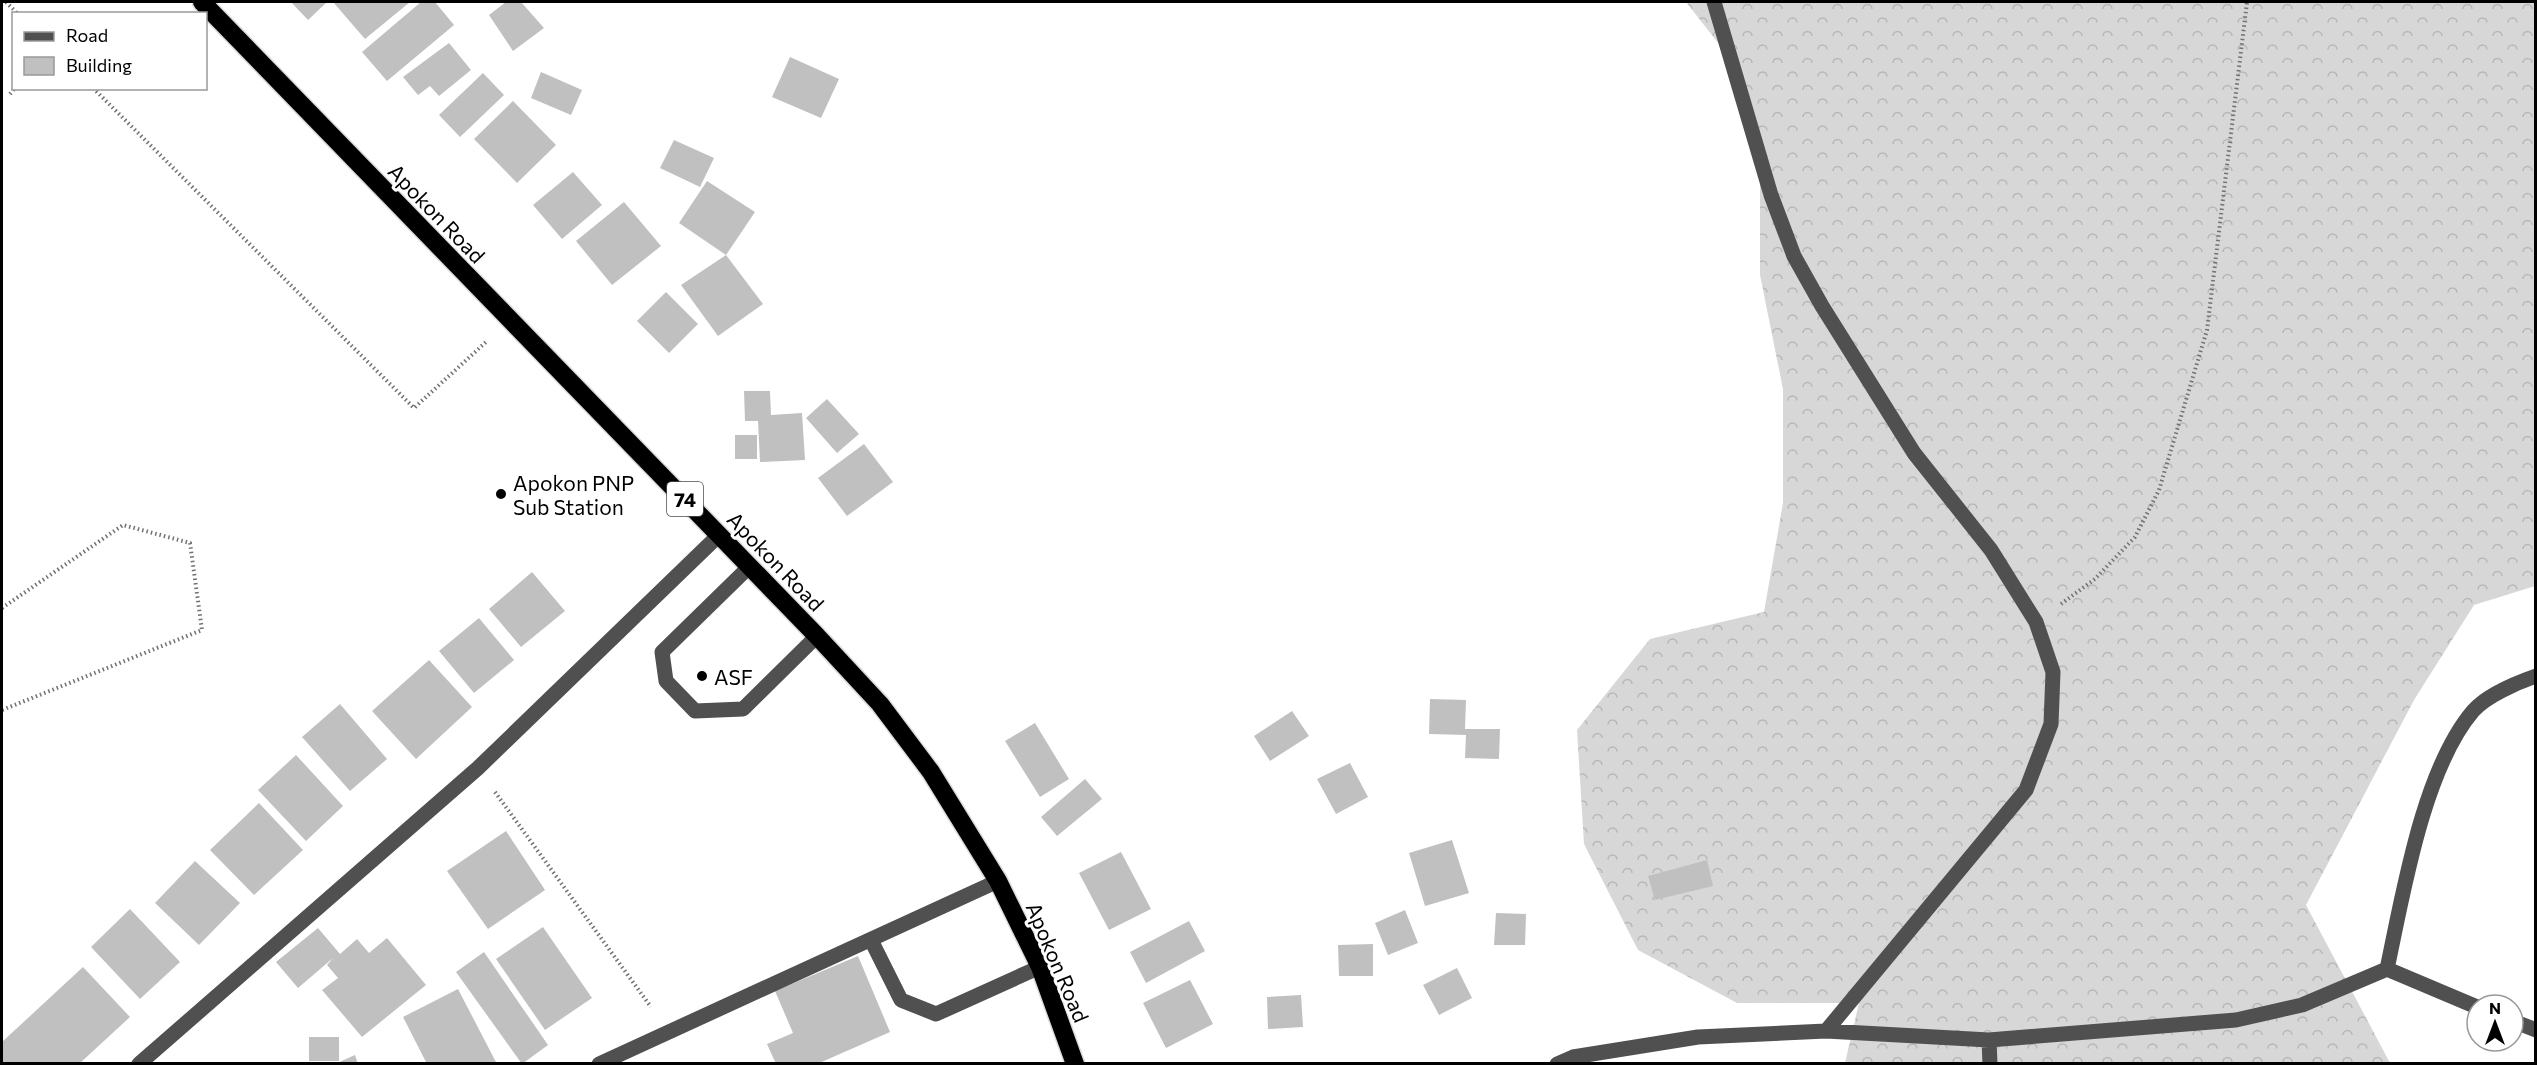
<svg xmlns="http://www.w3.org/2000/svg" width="2537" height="1065" font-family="Commissioner,sans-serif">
	<defs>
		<pattern id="forest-crowns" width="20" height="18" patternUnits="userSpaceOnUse" patternTransform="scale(1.5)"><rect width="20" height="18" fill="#d7d7d7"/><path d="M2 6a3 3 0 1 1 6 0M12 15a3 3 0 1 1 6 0" fill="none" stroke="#b7b7b7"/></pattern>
	</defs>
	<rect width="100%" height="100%" fill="#fff"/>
	<!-- forest -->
	<path fill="url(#forest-crowns)" d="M 1686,2 L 2535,2 L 2535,586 L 2474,605 L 2414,700 L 2306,905 L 2390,1063 L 1845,1063 L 1859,1003 L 1737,1003 L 1638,950 L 1584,844 L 1577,730 L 1650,639 L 1764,612 L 1783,503 L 1783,389 L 1760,275 L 1760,154 L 1722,48 Z"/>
	<!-- building -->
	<path fill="#c0c0c0" d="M 291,2 L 327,2 L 308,20 Z
		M 333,2 L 410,2 L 365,39 Z
		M 421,2 L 435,2 L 454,25 L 387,81 L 362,52 Z
		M 506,2 L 521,2 L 544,28 L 513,51 L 489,15 Z
		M 449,43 L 471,70 L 439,96 L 430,86 L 418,95 L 403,77 Z
		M 790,57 L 839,79 L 821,118 L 772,97 Z
		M 541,72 L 582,90 L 571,115 L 531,98 Z
		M 483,73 L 504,95 L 460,137 L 439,115 Z
		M 513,101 L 556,145 L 517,183 L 474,139 Z
		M 674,140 L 714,158 L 700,187 L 660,168 Z
		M 573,172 L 602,205 L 562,239 L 533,205 Z
		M 707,181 L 755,212 L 726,255 L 679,223 Z
		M 624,202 L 661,246 L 612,285 L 576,241 Z
		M 726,255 L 763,304 L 718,336 L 681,285 Z
		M 666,292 L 698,324 L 669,353 L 637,321 Z
		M 744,391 L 770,391 L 771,415 L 802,413 L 805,460 L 760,462 L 758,421 L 745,421 Z
		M 827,399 L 859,434 L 837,453 L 806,418 Z
		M 735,435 L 757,435 L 757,459 L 735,459 Z
		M 864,444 L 893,482 L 847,516 L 818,478 Z
		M 532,572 L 565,611 L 521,647 L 489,609 Z
		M 479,618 L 514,660 L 474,693 L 439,651 Z
		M 429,660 L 472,707 L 416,759 L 372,711 Z
		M 1430,699 L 1466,700 L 1465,729 L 1500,729 L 1499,759 L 1465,758 L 1466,735 L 1429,734 Z
		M 340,704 L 387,759 L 350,791 L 302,737 Z
		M 1292,711 L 1309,736 L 1270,761 L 1254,736 Z
		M 1035,723 L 1069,779 L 1040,797 L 1005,741 Z
		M 296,755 L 343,806 L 306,841 L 258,790 Z
		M 1350,763 L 1368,797 L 1336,814 L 1317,779 Z
		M 1085,779 L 1102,799 L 1057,836 L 1041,817 Z
		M 259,803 L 303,850 L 254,895 L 210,850 Z
		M 506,831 L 545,890 L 488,929 L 447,871 Z
		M 1452,840 L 1469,893 L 1425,906 L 1409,853 Z
		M 1121,852 L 1151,909 L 1109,930 L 1079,873 Z
		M 1707,860 L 1713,886 L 1655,900 L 1648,876 Z
		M 195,861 L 240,903 L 199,945 L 155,903 Z
		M 130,909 L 180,962 L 140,999 L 91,947 Z
		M 1405,910 L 1418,943 L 1388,955 L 1375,923 Z
		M 1496,913 L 1526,914 L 1525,945 L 1494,945 Z
		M 1189,921 L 1205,951 L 1146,983 L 1130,952 Z
		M 543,927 L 592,998 L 545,1030 L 496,959 Z
		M 318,928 L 340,954 L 357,939 L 369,953 L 387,938 L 426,985 L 362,1037 L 322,990 L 338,978 L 327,965 L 333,958 L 298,988 L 276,962 Z
		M 1373,944 L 1373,976 L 1339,976 L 1338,945 Z
		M 484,952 L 548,1045 L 522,1064 L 456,972 Z
		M 858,956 L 890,1032 L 817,1064 L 776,1064 L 767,1044 L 793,1033 L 775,991 Z
		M 83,967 L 130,1017 L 79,1064 L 2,1064 L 2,1042 Z
		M 1457,968 L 1472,998 L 1439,1015 L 1423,985 Z
		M 1190,980 L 1213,1024 L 1166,1048 L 1143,1003 Z
		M 458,989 L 497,1064 L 427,1064 L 403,1017 Z
		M 1301,995 L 1303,1027 L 1268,1029 L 1267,997 Z
		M 309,1037 L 339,1037 L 339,1061 L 309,1061 Z
		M 355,1055 L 358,1064 L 335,1064 L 346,1059 Z"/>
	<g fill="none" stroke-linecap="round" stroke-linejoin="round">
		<defs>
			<path id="highway" d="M 202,2 L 817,636 L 880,704 L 931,772 L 998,881 L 1040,967 L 1075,1064"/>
		</defs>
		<!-- highway casing -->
		<use href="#highway" stroke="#dbdbdb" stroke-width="21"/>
		<!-- path -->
		<path stroke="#727272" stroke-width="4" stroke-dasharray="1.5 3" stroke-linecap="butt" d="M 6,2 L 18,14
			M 93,88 L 414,408 L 486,342
			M 10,94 L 15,88
			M 2061,604 L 2095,579 L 2135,537 L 2159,490 L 2207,330 L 2247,2
			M 2,608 L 123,525 L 190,543 L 202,630 L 2,710
			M 495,792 L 651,1007"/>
		<!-- minor -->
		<path stroke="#505050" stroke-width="15" d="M 1714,2 L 1771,195 L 1794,256 L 1822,306 L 1914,453 L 1991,550 L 2036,622 L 2053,672 L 2051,724 L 2026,790 L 1826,1031
			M 750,566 L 662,652 L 666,681 L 695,711 L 743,709 L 817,636
			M 871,940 L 901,1000 L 936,1014 L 1040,967
			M 2387,969 C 2403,894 2423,770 2473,711 C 2486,696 2516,683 2536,676
			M 2513,1021 L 2536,1030
			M 1989,1040 L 1990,1064
			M 139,1064 L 478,768 L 719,535
			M 599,1064 L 998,881
			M 1557,1064 L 1573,1057 L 1698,1037 L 1826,1031 L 1989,1040 L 2236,1020 L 2302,1005 L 2387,969 L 2477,1007"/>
		<!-- highway -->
		<use href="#highway" stroke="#000" stroke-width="18"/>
	</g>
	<!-- markers -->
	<g fill="#000" stroke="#fff" stroke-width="2">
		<circle cx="501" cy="494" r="6"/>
		<circle cx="702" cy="676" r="6"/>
	</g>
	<g text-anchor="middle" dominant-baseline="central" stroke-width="6" stroke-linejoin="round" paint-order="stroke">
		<!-- shield labels -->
		<rect fill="#fff" stroke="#4c4c4c" stroke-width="1.5" x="667" y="482" width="36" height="34" rx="4.5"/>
		<g font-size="20" font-weight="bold" fill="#000">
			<text x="685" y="499">74</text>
		</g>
		<!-- street labels -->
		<g font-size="21" fill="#000" stroke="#fff">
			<text transform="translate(437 213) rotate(46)">Apokon Road</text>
			<text transform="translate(776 561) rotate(46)">Apokon Road</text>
			<text transform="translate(1058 962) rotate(67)">Apokon Road</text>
		</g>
		<!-- poi labels -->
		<g font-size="21" fill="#000" stroke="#fff" text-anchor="start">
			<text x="513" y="482">Apokon PNP<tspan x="513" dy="24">Sub Station</tspan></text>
			<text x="714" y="676">ASF</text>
		</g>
	</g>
	<!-- border -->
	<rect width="2537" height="1065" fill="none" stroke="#000000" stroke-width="6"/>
	<!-- legend -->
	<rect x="12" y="12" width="195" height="78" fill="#ffffff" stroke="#999999" stroke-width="1.5"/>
	<rect x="24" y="32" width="30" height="9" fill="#505050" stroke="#999999" stroke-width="1.5"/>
	<text x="66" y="42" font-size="18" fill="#000000">Road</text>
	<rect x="24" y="57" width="30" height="18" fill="#c0c0c0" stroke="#999999" stroke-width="1.5"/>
	<text x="66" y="72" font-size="18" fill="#000000">Building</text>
	<!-- north arrow -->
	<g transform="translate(2495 1023)"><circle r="28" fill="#ffffff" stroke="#999999" stroke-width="1.5"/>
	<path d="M0-4.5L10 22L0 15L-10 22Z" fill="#000000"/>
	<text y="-9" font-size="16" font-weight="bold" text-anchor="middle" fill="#000000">N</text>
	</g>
</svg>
